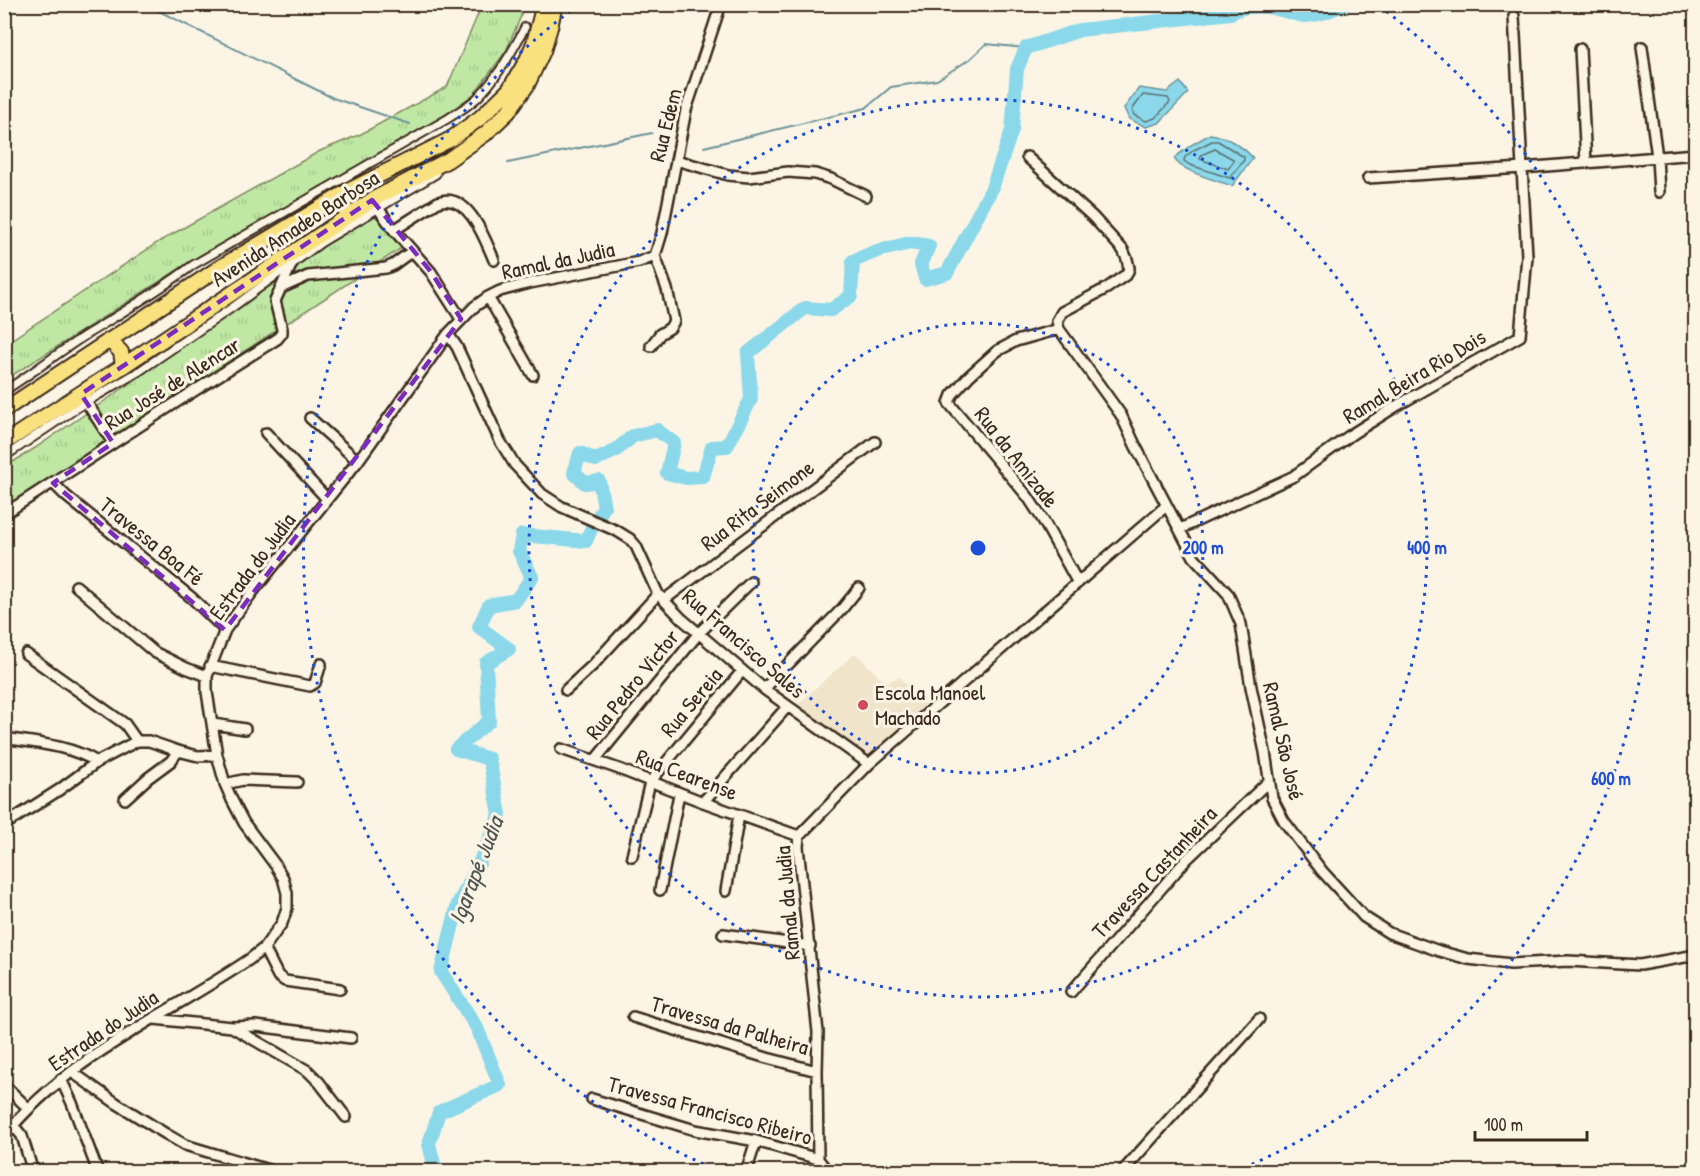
<svg xmlns="http://www.w3.org/2000/svg" width="1700" height="1176" font-family="'Patrick Hand',sans-serif">
	<defs>
		<pattern id="park-tufts" width="24" height="20" patternUnits="userSpaceOnUse" patternTransform="scale(1.5)"><rect width="24" height="20" fill="#c0e8a4"/><path d="M3 7l-1-3M5 7V3M7 7l1-3M15 17l-1-3M17 17v-4M19 17l1-3" fill="none" stroke="#a6c78d"/></pattern>
	</defs>
	<rect width="100%" height="100%" fill="#fcf5e5"/>
	<filter id="ink" filterUnits="userSpaceOnUse"><feTurbulence type="fractalNoise" baseFrequency=".0167" numOctaves="2"/><feDisplacementMap in="SourceGraphic" scale="12" xChannelSelector="R" yChannelSelector="G"/><feConvolveMatrix kernelMatrix="1 2 1 2 8 2 1 2 1" color-interpolation-filters="sRGB"/></filter>
	<g filter="url(#ink)">
		<!-- built -->
		<path fill="#f0e4ca" d="M 855,653 L 886,683 L 899,677 L 927,706 L 868,759 L 798,704 Z"/>
		<!-- park -->
		<path fill="url(#park-tufts)" stroke="#7e8961" stroke-width="1.5" d="M 482,5 L 522,5 L 521,16 L 506,51 L 474,94 L 443,116 L 393,146 L 201,255 L 5,380 L 5,344 L 160,241 L 320,151 L 361,134 L 447,87 Z
			M 375,214 L 403,247 L 196,383 L 125,432 L 5,508 L 5,467 L 35,448 L 128,385 L 220,319 L 287,275 L 324,244 Z"/>
		<!-- water -->
		<path fill="#8ad8ea" stroke="#6a9298" stroke-width="1.5" d="M 1180,82 L 1188,93 L 1159,123 L 1146,127 L 1129,119 L 1124,108 L 1139,88 L 1167,92 Z
			M 1210,134 C 1225,136 1243,146 1253,158 L 1232,186 C 1218,181 1179,171 1174,158 L 1191,145 Z"/>
		<g fill="none" stroke-linecap="round" stroke-linejoin="round">
			<!-- shore -->
			<path stroke="#5b7070" stroke-width="1.5" d="M 1143,95 L 1168,98 L 1170,102 L 1155,118 L 1146,121 L 1134,115 L 1132,110 Z
				M 1212,141 L 1218,141 L 1244,157 L 1244,160 L 1230,178 L 1190,165 L 1184,161 L 1185,157 L 1194,150 Z
				M 1215,149 L 1233,159 L 1233,162 L 1228,169 L 1200,159 L 1201,155 Z"/>
			<!-- stream -->
			<path stroke="#6a9298" stroke-width="2" d="M 145,4 L 333,98 L 410,124
				M 704,147 L 866,108 L 891,87 L 937,80 L 970,59 L 986,44 L 1026,48
				M 508,163 L 652,133"/>
			<!-- river -->
			<path stroke="#8ad8ea" stroke-width="14" d="M 436,1172 L 429,1144 L 439,1112 L 500,1085 L 477,1028 L 441,972 L 458,904 L 477,868 L 500,814 L 489,759 L 456,749 L 489,721 L 486,663 L 509,649 L 479,627 L 489,605 L 516,600 L 532,577 L 519,551 L 522,535 L 586,541 L 593,525 L 604,507 L 599,481 L 585,483 L 574,473 L 580,453 L 596,460 L 615,451 L 633,436 L 657,430 L 674,443 L 667,473 L 686,478 L 703,477 L 712,447 L 727,446 L 751,399 L 748,353 L 805,308 L 831,310 L 851,296 L 853,261 L 877,251 L 910,243 L 929,246 L 921,264 L 925,279 L 947,273 L 992,188 L 1012,130 L 1017,69 L 1026,48 L 1080,30 L 1231,13 C 1244,4 1267,6 1281,10 C 1289,12 1296,15 1304,16 C 1319,16 1331,10 1345,4"/>
			<defs>
				<path id="pedestrian" d="M 4,391 C 33,373 60,351 89,333 C 125,311 160,290 193,265 L 449,118 C 459,111 472,104 480,95 C 499,75 513,51 525,27
					M 4,457 L 83,404 L 138,372 L 233,307 L 322,242 L 436,174"/>
				<path id="minor" d="M 1642,47 L 1657,157 L 1659,192
					M 1580,49 L 1586,163
					M 1027,157 L 1093,217 L 1123,250 L 1127,259 L 1129,268 L 1127,274 L 1107,288 L 1062,312 L 1057,321 L 1059,329 L 1121,415 L 1136,447 L 1194,557 L 1228,594 L 1241,624 L 1251,687 L 1265,752 L 1272,798 L 1284,821 L 1322,871 L 1364,917 L 1389,933 L 1439,951 L 1468,959 L 1511,964 L 1568,961 L 1640,965 L 1696,955
					M 676,160 L 728,175 L 749,177 L 788,172 L 815,174 L 831,179 L 866,196
					M 1368,178 L 1522,168 L 1514,16
					M 372,200 L 394,230 L 431,272 L 461,319
					M 394,230 L 438,202 C 468,191 485,239 494,260
					M 655,256 L 662,233 L 686,110 L 721,4
					M 281,288 L 308,276 L 386,268 L 393,265 L 412,251
					M 488,297 L 533,375
					M 1059,329 L 1016,341 L 997,351 L 969,376 L 952,395 L 949,403 L 1028,497 L 1043,520 L 1078,583
					M 448,334 L 457,347 L 500,441 L 515,465 L 542,494 L 562,507 L 617,531 L 630,539 L 636,546 L 658,594 L 682,619 L 764,689 L 869,764
					M 651,346 L 660,334 L 670,328 L 674,321 L 667,289 L 655,256
					M 81,394 L 113,443
					M 310,418 L 358,461
					M 266,433 L 327,499
					M 53,483 L 66,496 L 192,598 L 225,630
					M 4,514 L 183,398 L 277,339 L 282,333 L 282,329 L 275,301 L 298,250
					M 1180,529 L 1294,476 L 1352,434 L 1398,405 L 1520,336 L 1527,256 L 1522,168 L 1696,154
					M 76,586 L 154,652 L 186,668 L 207,676
					M 664,600 L 875,442
					M 26,654 L 125,724 L 137,741
					M 210,666 L 310,686 L 315,683 L 321,664
					M 764,689 L 842,609 L 859,588
					M 566,690 L 593,665 L 658,594
					M 213,724 L 245,729
					M 4,738 C 35,743 69,745 97,762
					M 561,749 L 619,769 L 703,802 L 799,836
					M 595,760 L 699,633 L 751,582
					M 225,784 L 243,780 L 297,782
					M 125,799 L 148,778 L 171,761 L 178,751
					M 703,802 L 787,707
					M 4,825 L 59,790 L 97,762 L 137,741 L 149,741 L 178,751 L 198,756 L 217,755
					M 632,856 L 650,782 L 742,671
					M 660,890 L 679,794
					M 726,891 L 739,815
					M 723,934 L 810,946
					M 264,948 L 278,976 L 285,981 L 340,989
					M 1071,992 L 1186,860 L 1269,781
					M 633,1017 L 767,1058 L 817,1071
					M 154,1019 L 232,1027 L 256,1026 L 351,1038
					M 232,1027 L 308,1071 L 319,1082 L 346,1117
					M 72,1072 L 116,1103 L 166,1134 L 185,1145 L 275,1172
					M 61,1079 L 72,1103 L 98,1172
					M 4,1085 L 28,1108
					M 592,1099 L 695,1130 L 756,1141 L 818,1159 L 828,1172
					M 13,1125 L 22,1136 L 33,1172
					M 4,1136 C 70,1055 166,1016 250,959 L 264,948 L 282,923 L 287,908 L 287,893 L 283,878 L 276,866 L 244,823 L 232,800 L 225,784 L 217,755 L 207,692 L 207,676 L 225,630 L 251,594 L 358,461 L 448,334 L 474,307 L 488,297 L 500,291 L 530,283 L 639,262 L 655,256
					M 746,1172 L 756,1141
					M 816,1172 L 818,1159 L 817,1071 L 818,1032 L 798,847 L 799,836 L 869,764 L 1166,506
					M 1122,1172 L 1259,1019"/>
				<path id="primary" d="M 109,340 L 121,352 L 123,366
					M 4,410 L 219,268 L 350,190 L 451,139 L 480,118 L 509,90 L 527,60 L 534,43 L 544,4
					M 4,443 L 123,366 L 372,200 L 448,160 L 485,134 L 508,112 L 527,85 L 543,51 L 550,27 L 555,4"/>
			</defs>
			<!-- pedestrian casing -->
			<use href="#pedestrian" stroke="#3b2a1e" stroke-width="11"/>
			<!-- minor casing -->
			<use href="#minor" stroke="#3b2a1e" stroke-width="14"/>
			<!-- primary casing -->
			<use href="#primary" stroke="#3b2a1e" stroke-width="18"/>
			<!-- pedestrian -->
			<use href="#pedestrian" stroke="#fcf5e5" stroke-width="7"/>
			<!-- minor -->
			<use href="#minor" stroke="#fcf5e5" stroke-width="9"/>
			<!-- primary -->
			<use href="#primary" stroke="#fae180" stroke-width="14"/>
		</g>
	</g>
	<!-- marked area -->
	<path fill="none" stroke="#7b2cbf" stroke-width="4.5" stroke-dasharray="12 8" stroke-linejoin="round" d="M 372,200 L 431,272 L 461,319 L 225,630 L 53,483 L 113,443 L 81,394 Z"/>
	<!-- distance rings -->
	<g fill="none" stroke="#1d4ed8" stroke-width="3" stroke-dasharray="3 6">
		<circle cx="978" cy="548" r="225"/>
		<circle cx="978" cy="548" r="449"/>
		<path d="M720 1171A674 674 0 0 1 577 6M1379 6A674 674 0 0 1 1236 1171"/>
	</g>
	<!-- markers -->
	<circle fill="#d1495b" stroke="#fcf5e5" stroke-width="2" cx="863" cy="705" r="6"/>
	<g text-anchor="middle" dominant-baseline="central" stroke-width="6" stroke-linejoin="round" paint-order="stroke">
		<!-- street labels -->
		<g font-size="22" fill="#3b2a1e" stroke="#fcf5e5">
			<text transform="translate(665 125) rotate(-76)">Rua Edem</text>
			<text transform="translate(295 228) rotate(-33)">Avenida Amadeo Barbosa</text>
			<text transform="translate(558 260) rotate(-12)">Ramal da Judia</text>
			<text transform="translate(1414 376) rotate(-31)">Ramal Beira Rio Dois</text>
			<text transform="translate(172 383) rotate(-32)">Rua José de Alencar</text>
			<text transform="translate(1017 457) rotate(52)">Rua da Amizade</text>
			<text transform="translate(757 505) rotate(-37)">Rua Rita Seimone</text>
			<text transform="translate(152 541) rotate(39)">Travessa Boa Fé</text>
			<text transform="translate(252 566) rotate(-53)">Estrada do Judia</text>
			<text transform="translate(744 643) rotate(41)">Rua Francisco Sales</text>
			<text transform="translate(632 684) rotate(-51)">Rua Pedro Victor</text>
			<text transform="translate(691 702) rotate(-50)">Rua Sereia</text>
			<text transform="translate(1284 741) rotate(77)">Ramal São José</text>
			<text transform="translate(687 774) rotate(21)">Rua Cearense</text>
			<text transform="translate(1154 872) rotate(-47)">Travessa Castanheira</text>
			<text transform="translate(787 903) rotate(-95)">Ramal da Judia</text>
			<text transform="translate(730 1025) rotate(16)">Travessa da Palheira</text>
			<text transform="translate(103 1030) rotate(-34)">Estrada do Judia</text>
			<text transform="translate(710 1110) rotate(15)">Travessa Francisco Ribeiro</text>
		</g>
		<!-- poi labels -->
		<g font-size="22" fill="#3b2a1e" stroke="#fcf5e5" text-anchor="start">
			<text x="875" y="692">Escola Manoel<tspan x="875" dy="25">Machado</tspan></text>
		</g>
		<!-- water labels -->
		<g font-size="24" font-style="italic" fill="#4f5651" stroke="#fcf5e5">
			<text transform="translate(475 870) rotate(-69)">Igarapé Judia</text>
		</g>
	</g>
	<circle cx="978" cy="548" r="9" fill="#1d4ed8" stroke="#fcf5e5" stroke-width="3"/>
	<g font-size="18" text-anchor="middle" font-weight="bold" fill="#1d4ed8" stroke="#fcf5e5" stroke-width="6" stroke-linejoin="round" paint-order="stroke">
		<text x="1203" y="554">200 m</text>
		<text x="1427" y="554">400 m</text>
		<text x="1611" y="785">600 m</text>
	</g>
	<!-- margin -->
	<rect width="1700" height="1176" fill="none" stroke="#fcf5e5" stroke-width="24"/>
	<rect x="12" y="12" width="1676" height="1152" fill="none" stroke="#3b2a1e" stroke-width="2" filter="url(#ink)"/>
	<!-- scale -->
	<path d="M1475 1131v9h112v-9" fill="none" stroke="#3b2a1e" stroke-width="3"/>
	<text x="1484" y="1131" font-size="18" fill="#3b2a1e" stroke="#fcf5e5" stroke-width="4.5" paint-order="stroke">100 m</text>
</svg>
